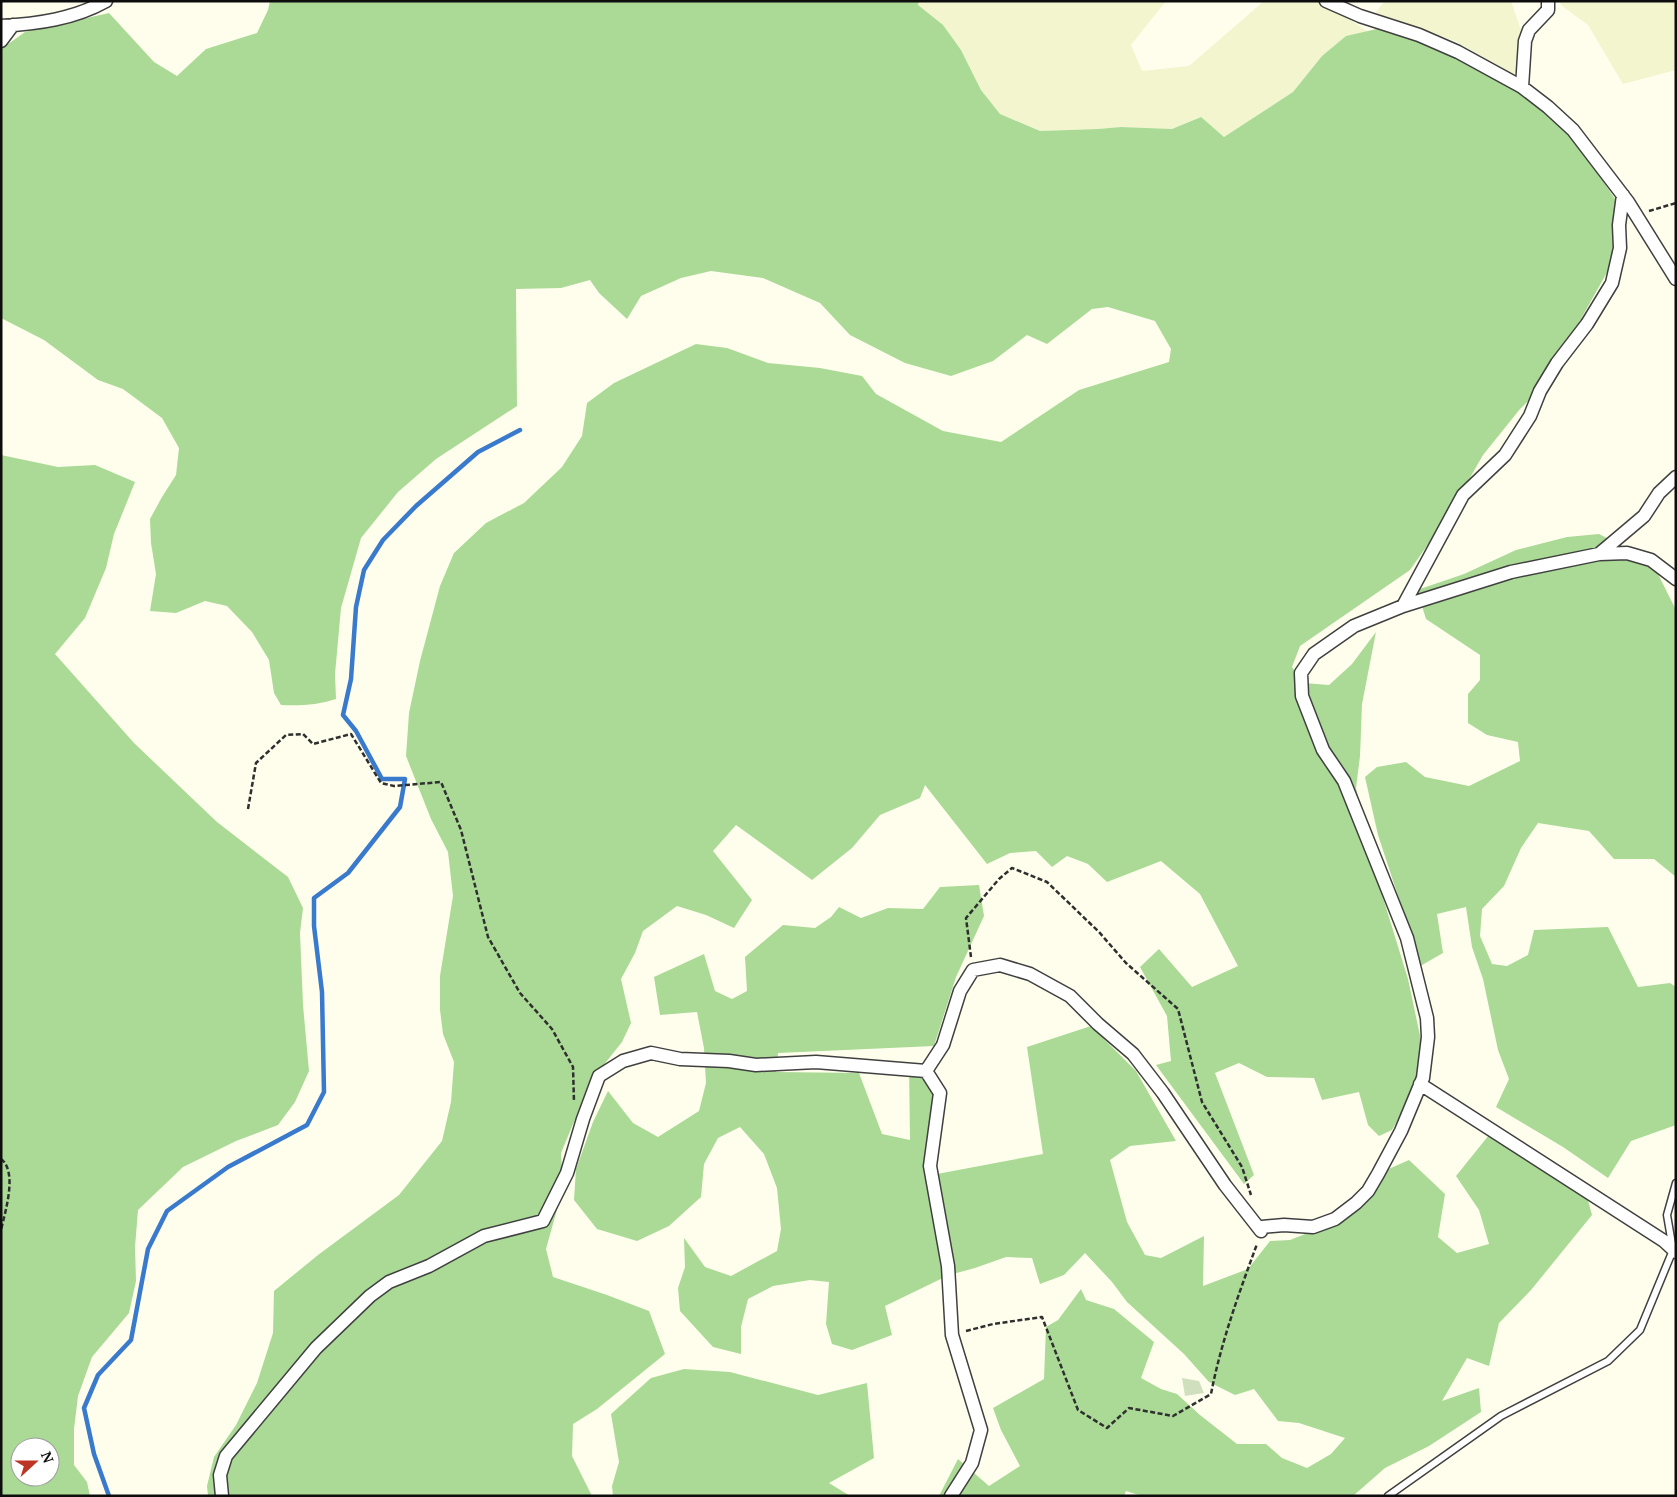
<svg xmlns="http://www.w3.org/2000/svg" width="1677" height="1497" font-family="'Noto Serif',serif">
	<rect width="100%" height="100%" fill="#fffeed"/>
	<!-- farmland -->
	<path fill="#f2f5ce" d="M 919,1 L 1166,1 L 1131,45 L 1142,71 L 1189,66 L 1264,1 L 1321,1 L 1367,31 L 1346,36 L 1322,56 L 1293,92 L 1224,137 L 1200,117 L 1172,129 L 1121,127 L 1098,129 L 1040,131 L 1000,114 L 981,90 L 961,50 L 918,5 Z
		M 1385,1 L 1511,1 L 1521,30 L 1519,71 L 1513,74 L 1455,41 L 1375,13 Z
		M 1560,1 L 1676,1 L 1676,70 L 1623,84 L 1588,25 L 1561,5 Z"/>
	<!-- forest -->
	<path fill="#aada96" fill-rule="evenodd" d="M 270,1 L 919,1 L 918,5 L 943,25 L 961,50 L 981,90 L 1000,114 L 1040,131 L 1098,129 L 1121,127 L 1172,129 L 1201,117 L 1224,137 L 1293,92 L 1322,56 L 1346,36 L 1394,25 L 1530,94 L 1569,130 L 1627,217 L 1624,242 L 1582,317 L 1563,367 L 1520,409 L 1483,455 L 1448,516 L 1410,570 L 1300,646 L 1292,667 L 1304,683 L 1329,685 L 1352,664 L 1376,632 L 1362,704 L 1360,756 L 1356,788 L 1380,888 L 1408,979 L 1422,1045 L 1414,1091 L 1392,1130 L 1379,1136 L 1368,1125 L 1359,1092 L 1322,1100 L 1314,1078 L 1267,1077 L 1239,1063 L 1215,1073 L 1254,1175 L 1244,1184 L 1156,1065 L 1171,1061 L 1167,1016 L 1140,967 L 1159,949 L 1192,987 L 1238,966 L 1200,894 L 1161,861 L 1107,882 L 1088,864 L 1067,856 L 1052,867 L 1036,851 L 1010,853 L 987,864 L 925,785 L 920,798 L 880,815 L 852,848 L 812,880 L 736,825 L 713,851 L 752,900 L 734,928 L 706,915 L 677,906 L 643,931 L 635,953 L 621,979 L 631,1023 L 622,1042 L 591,1081 L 561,1153 L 563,1188 L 546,1249 L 553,1277 L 607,1295 L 649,1311 L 665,1354 L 597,1409 L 573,1424 L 572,1456 L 592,1496 L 208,1496 L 207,1486 L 214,1457 L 236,1425 L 257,1383 L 273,1333 L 274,1291 L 318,1255 L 399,1195 L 442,1141 L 451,1102 L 454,1062 L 443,1034 L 440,1010 L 440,976 L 453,896 L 448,852 L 431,819 L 406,756 L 409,713 L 420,661 L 440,586 L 454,553 L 486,523 L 524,503 L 562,467 L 582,436 L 587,403 L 614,383 L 696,344 L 727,348 L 768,363 L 820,368 L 862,376 L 876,394 L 943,431 L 1001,442 L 1079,390 L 1169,362 L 1171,349 L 1155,321 L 1108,307 L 1092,309 L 1047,344 L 1027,335 L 993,361 L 951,376 L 905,363 L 850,335 L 820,303 L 763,278 L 711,271 L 681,278 L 641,296 L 627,319 L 599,293 L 590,280 L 561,288 L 516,289 L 517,406 L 436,459 L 398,492 L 361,538 L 341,608 L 335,674 L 336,699 C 318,705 300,706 281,705 L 274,693 L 269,660 L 252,632 L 227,606 L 205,601 L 176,613 L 150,611 L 156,574 L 151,543 L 150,519 L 162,497 L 176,475 L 179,448 L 162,418 L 123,389 L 98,380 L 44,340 L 1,318 L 1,50 L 4,47 L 25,32 L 109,13 L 154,62 L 177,76 L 206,49 L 257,33 L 268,10 Z
		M 1,455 L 58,467 L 95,465 L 135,482 L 114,534 L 106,568 L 85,618 L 55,654 L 134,743 L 217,822 L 288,877 L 303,908 L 300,933 L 303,1005 L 309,1071 L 295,1102 L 278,1125 L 236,1141 L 183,1167 L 138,1210 L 135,1247 L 136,1281 L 129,1313 L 92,1357 L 78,1396 L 74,1429 L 74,1465 L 87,1482 L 90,1496 L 1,1496 ZM 20,1447 L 50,1447 L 50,1477 L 20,1477 Z
		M 1599,534 L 1630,550 L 1658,574 L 1676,610 L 1676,877 L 1654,859 L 1614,859 L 1589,831 L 1538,823 L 1521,848 L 1504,886 L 1482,909 L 1480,936 L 1492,964 L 1507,966 L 1528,955 L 1534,930 L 1608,927 L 1638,987 L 1670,983 L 1676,987 L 1676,1125 L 1631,1141 L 1608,1178 L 1563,1147 L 1496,1107 L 1509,1079 L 1498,1050 L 1483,979 L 1472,947 L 1466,907 L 1437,914 L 1443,953 L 1415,969 L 1403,911 L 1378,835 L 1365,777 L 1377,767 L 1406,762 L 1425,777 L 1469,786 L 1520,761 L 1518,742 L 1487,735 L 1468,723 L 1468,694 L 1480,680 L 1480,655 L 1426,619 L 1417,590 L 1464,574 L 1516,550 L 1567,537 Z
		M 979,885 L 984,916 L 956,977 L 934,1046 L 778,1053 L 776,1072 L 859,1073 L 882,1134 L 910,1140 L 909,1063 L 932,1063 L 937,1174 L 1043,1154 L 1027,1047 L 1091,1026 L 1136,1071 L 1176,1141 L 1130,1146 L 1110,1160 L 1127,1222 L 1145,1255 L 1161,1258 L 1204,1236 L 1203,1286 L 1248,1269 L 1270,1241 L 1290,1240 L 1338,1221 L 1384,1171 L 1409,1160 L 1445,1194 L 1438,1237 L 1457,1253 L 1489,1244 L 1479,1210 L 1456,1176 L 1489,1135 L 1584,1186 L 1592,1215 L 1531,1290 L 1499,1323 L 1489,1366 L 1467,1358 L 1442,1401 L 1479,1388 L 1481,1412 L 1429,1446 L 1385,1468 L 1353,1496 L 1142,1496 L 1126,1491 L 1124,1496 L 939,1496 L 958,1459 L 989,1486 L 1020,1466 L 1001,1430 L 993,1408 L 1044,1379 L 1046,1327 L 1058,1320 L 1081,1289 L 1086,1300 L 1114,1309 L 1154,1342 L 1141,1378 L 1161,1389 L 1177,1394 L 1200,1415 L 1237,1444 L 1266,1444 L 1282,1458 L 1307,1468 L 1331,1454 L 1345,1438 L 1299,1423 L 1278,1421 L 1254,1389 L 1235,1395 L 1209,1382 L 1184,1354 L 1127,1302 L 1112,1282 L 1085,1253 L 1064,1275 L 1040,1284 L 1032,1258 L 1006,1257 L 975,1268 L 949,1275 L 885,1306 L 892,1335 L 852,1350 L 832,1344 L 826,1324 L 829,1282 L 810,1280 L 773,1286 L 748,1299 L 741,1327 L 741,1354 L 713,1347 L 680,1311 L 678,1288 L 685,1267 L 684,1238 L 705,1267 L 731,1276 L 777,1251 L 781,1229 L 777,1188 L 764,1154 L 740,1127 L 718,1138 L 704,1164 L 701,1197 L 669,1226 L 637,1241 L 597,1229 L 574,1200 L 576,1169 L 593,1122 L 608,1091 L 633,1123 L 658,1137 L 699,1111 L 706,1083 L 704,1048 L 697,1012 L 660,1015 L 654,977 L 704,954 L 715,991 L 732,999 L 747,991 L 745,957 L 783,925 L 815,928 L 831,917 L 839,907 L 861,918 L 888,908 L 923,909 L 940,887 Z
		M 684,1369 L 730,1372 L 818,1395 L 867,1383 L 874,1458 L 829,1483 L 850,1496 L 613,1496 L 612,1486 L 619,1462 L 611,1414 L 651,1378 Z"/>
	<!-- cemetery -->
	<path fill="#d0e0bf" d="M 1182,1378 L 1199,1381 L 1204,1393 L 1185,1396 Z"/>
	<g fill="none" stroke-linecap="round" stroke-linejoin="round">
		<!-- stream -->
		<path stroke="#397acd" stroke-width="4.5" d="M 109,1496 L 94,1454 L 84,1408 L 98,1375 L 131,1340 L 148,1249 L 167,1211 L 228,1167 L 307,1125 L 324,1092 L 322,992 L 314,926 L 314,898 L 348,873 L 400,807 L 405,779 L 382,779 L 356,731 L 343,715 L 351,679 L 356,607 L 364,570 L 383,540 L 416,506 L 478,452 L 520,430"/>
		<defs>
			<path id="service" d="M 1388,1496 L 1501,1416 L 1608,1361 L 1640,1330 L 1673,1250 L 1667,1215 L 1676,1183"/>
			<path id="minor" d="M 1326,1 L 1360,16 L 1419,35 L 1458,52 L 1522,87 L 1548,107 L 1573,130 L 1628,202 L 1676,279
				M 1,26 C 37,24 74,19 106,1
				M 1,41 L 13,25
				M 1522,87 L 1525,41 L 1529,30 L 1548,10 L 1548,1
				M 1599,554 L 1644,516 L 1659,493 L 1676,477
				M 1403,606 L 1463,495 L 1505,455 L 1530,416 L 1540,391 L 1557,363 L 1587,324 L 1612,283 L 1620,248 L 1619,225 L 1623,195
				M 1420,1084 L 1664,1241 L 1676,1252
				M 1261,1231 L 1262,1227 L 1284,1225 L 1313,1227 L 1335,1219 L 1356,1203 L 1368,1191 L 1378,1174 L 1401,1131 L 1423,1078 L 1428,1037 L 1427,1018 L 1407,938 L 1344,781 L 1323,750 L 1302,696 L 1301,673 L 1314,654 L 1354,626 L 1403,606 L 1511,572 L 1599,554 L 1627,553 L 1651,560 L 1676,579
				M 222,1496 L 220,1475 L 226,1456 L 316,1348 L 370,1296 L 389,1282 L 429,1266 L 484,1236 L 543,1221 L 567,1173 L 583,1119 L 599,1076 L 623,1061 L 651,1053 L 680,1059 L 729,1061 L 756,1065 L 816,1062 L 926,1071
				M 951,1496 L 972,1463 L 981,1430 L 952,1335 L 948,1266 L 930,1166 L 940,1093 L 926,1071 L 943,1045 L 960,991 L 973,970 L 1000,965 L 1030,974 L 1070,996 L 1098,1024 L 1133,1054 L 1163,1093 L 1225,1185 L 1261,1231"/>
		</defs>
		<!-- service casing -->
		<use href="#service" stroke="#404040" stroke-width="9"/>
		<!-- minor casing -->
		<use href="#minor" stroke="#404040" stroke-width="15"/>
		<!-- path -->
		<path stroke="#2f2f2f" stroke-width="2.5" stroke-dasharray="5 2.5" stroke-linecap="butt" d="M 1649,211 L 1676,203
			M 248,809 L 256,763 L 286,735 L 303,734 L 313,744 L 351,734 L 381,783 L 394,786 L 441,782 L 461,830 L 488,937 L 520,993 L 552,1029 L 573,1067 L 574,1102
			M 971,957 L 966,918 L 999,879 L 1012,868 L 1047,882 L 1099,932 L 1126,963 L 1178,1009 L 1202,1102 L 1242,1167 L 1251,1195
			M 1,1159 C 18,1172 5,1212 1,1230
			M 966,1331 L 993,1324 L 1042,1317 L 1078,1410 L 1107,1428 L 1129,1408 L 1173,1416 L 1211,1394 C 1221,1342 1239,1293 1257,1244"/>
		<!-- service -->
		<use href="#service" stroke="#fff" stroke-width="6"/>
		<!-- minor -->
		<use href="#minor" stroke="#fff" stroke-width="12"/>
	</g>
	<!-- border -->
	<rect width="1677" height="1497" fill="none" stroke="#0d0d0d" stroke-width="5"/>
	<!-- north arrow -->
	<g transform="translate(35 1462) rotate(69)"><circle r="24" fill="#ffffff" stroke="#9e9e9e"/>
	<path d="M0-4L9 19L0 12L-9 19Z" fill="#bd3625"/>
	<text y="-8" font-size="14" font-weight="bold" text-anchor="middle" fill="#0d0d0d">N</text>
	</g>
</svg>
